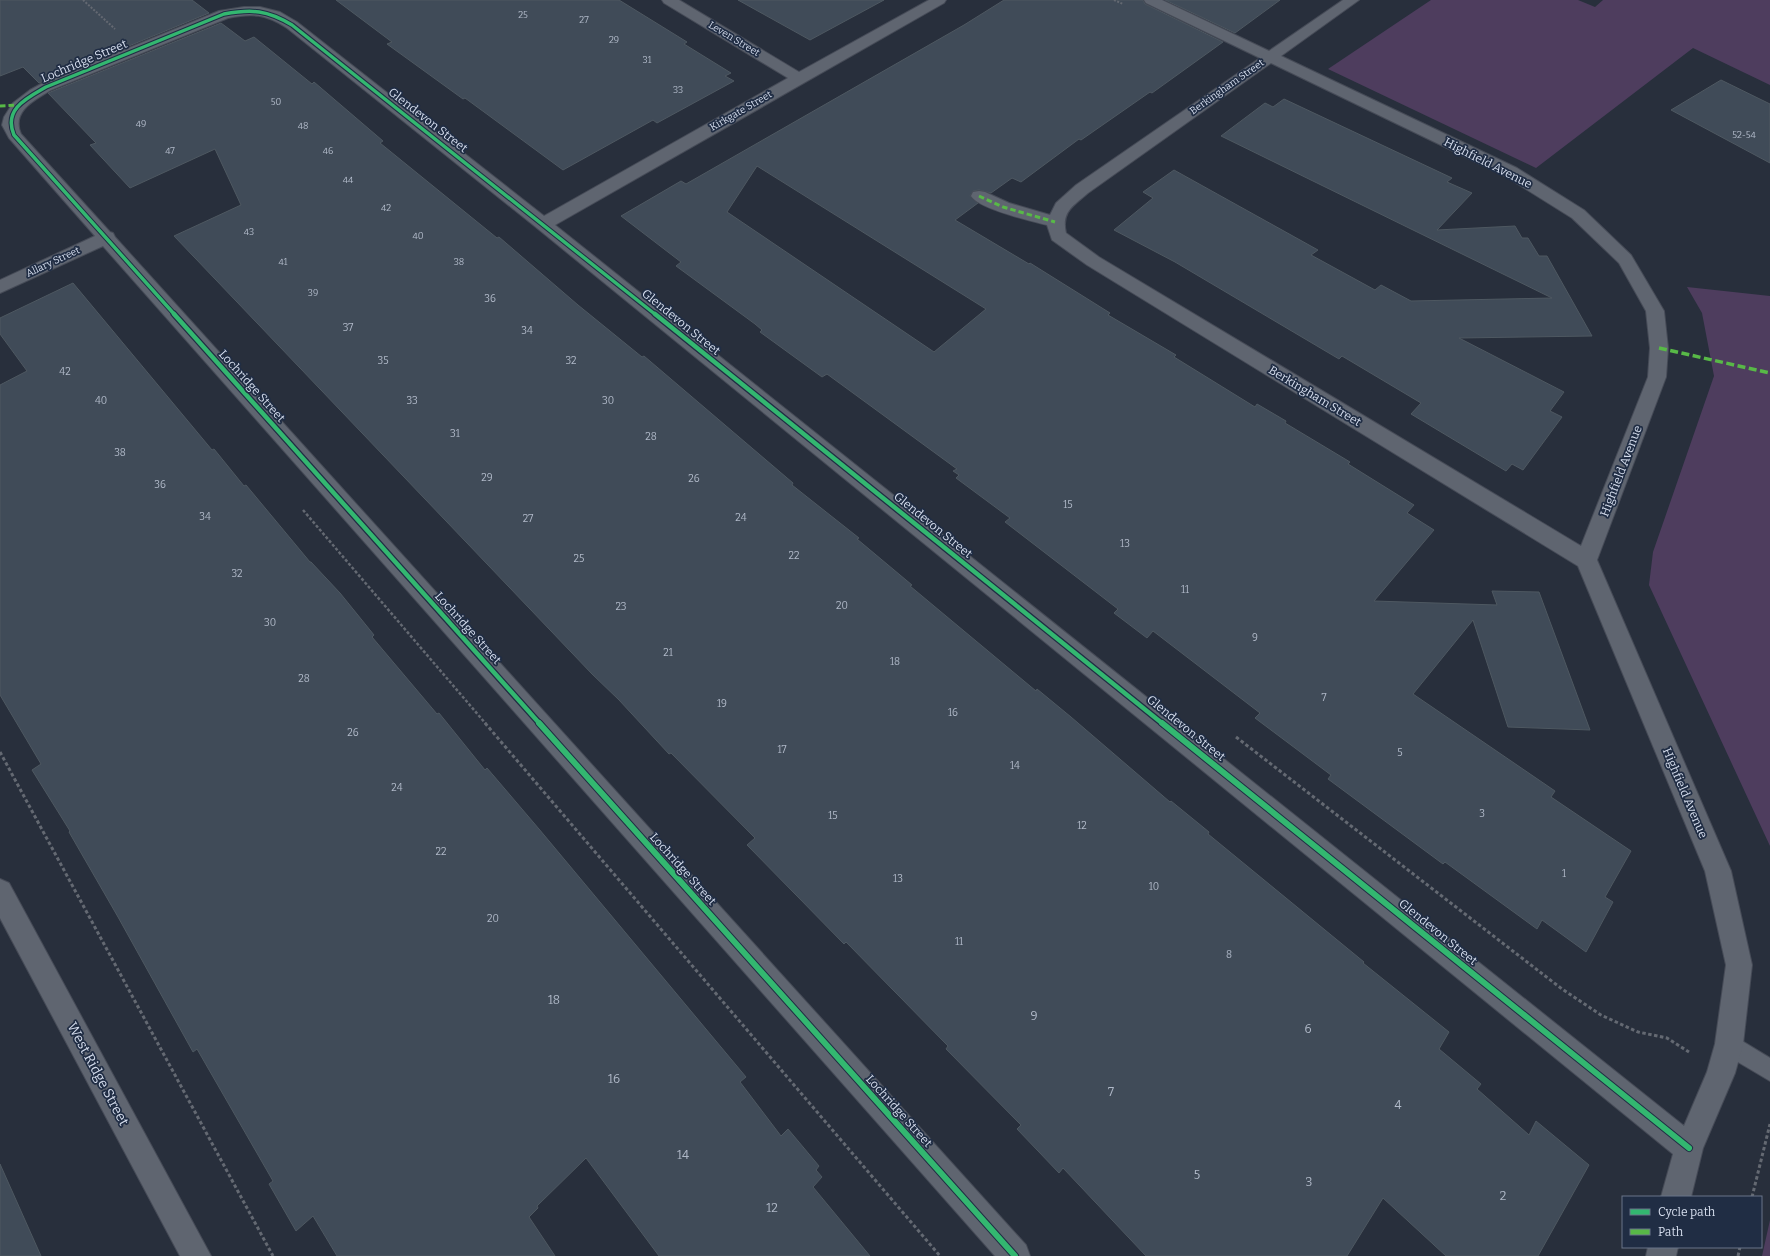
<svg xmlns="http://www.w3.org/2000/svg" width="1770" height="1256" font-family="Bitter,serif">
	<rect width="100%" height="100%" fill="#282f3c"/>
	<!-- green -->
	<path fill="#4e3d5e" d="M 1431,0 L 1578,0 L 1595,7 L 1603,0 L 1770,0 L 1770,85 L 1693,48 L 1536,168 L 1328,69 Z
		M 1687,287 L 1770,296 L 1770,846 L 1649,585 L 1653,552 L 1714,376 L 1702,313 Z
		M 1770,1220 L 1770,1256 L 1762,1256 Z"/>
	<!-- building -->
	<path fill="#404b58" stroke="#4e5861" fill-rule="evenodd" d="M 0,0 L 192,0 L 209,13 L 39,83 L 23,67 L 0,76 Z
		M 336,0 L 619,0 L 687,42 L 684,44 L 731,73 L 725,76 L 734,81 L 657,123 L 653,120 L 563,170 L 465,98 L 463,99 L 387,44 L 392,42 Z
		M 738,0 L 884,0 L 810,40 Z
		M 1004,0 L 1143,0 L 1145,4 L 1223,42 L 1152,93 L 1150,92 L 1081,140 L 1079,139 L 1021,182 L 1012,178 L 991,193 L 979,190 L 973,191 L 970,196 L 978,203 L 955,220 L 1029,264 L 1030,263 L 1110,313 L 1108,315 L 1176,355 L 1174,357 L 1255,407 L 1257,404 L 1286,421 L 1285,423 L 1350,462 L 1348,464 L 1414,505 L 1407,513 L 1434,530 L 1374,601 L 1497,605 L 1492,591 L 1539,592 L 1590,730 L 1508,727 L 1473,620 L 1413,694 L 1555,791 L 1551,797 L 1631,851 L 1605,897 L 1613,902 L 1586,952 L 1542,920 L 1537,929 L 1445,862 L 1443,864 L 1328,779 L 1331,775 L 1255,718 L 1260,713 L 1153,631 L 1147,638 L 1114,613 L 1118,609 L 1005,522 L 1010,518 L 956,478 L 959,475 L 953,471 L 957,469 L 827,374 L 822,377 L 760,332 L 762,330 L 755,324 L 676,266 L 681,262 L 621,216 L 681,181 L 686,184 L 964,25 ZM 757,166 L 986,309 L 934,352 L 727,212 Z
		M 1165,0 L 1280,0 L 1235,33 Z
		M 221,23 L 245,41 L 254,37 L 312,84 L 314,82 L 383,141 L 380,143 L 497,238 L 499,237 L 578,305 L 642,357 L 644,356 L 793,483 L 792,485 L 859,538 L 857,539 L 912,585 L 910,586 L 1036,691 L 1037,689 L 1071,717 L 1170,802 L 1171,801 L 1209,832 L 1208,834 L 1364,962 L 1363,963 L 1449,1032 L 1439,1049 L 1481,1084 L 1477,1089 L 1529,1135 L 1536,1121 L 1589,1165 L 1538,1256 L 1446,1256 L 1383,1198 L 1347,1256 L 1146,1256 L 1063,1168 L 1059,1173 L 1017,1129 L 1021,1125 L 946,1049 L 948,1046 L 846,942 L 844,944 L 747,845 L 755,838 L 671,753 L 669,754 L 619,700 L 592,674 L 174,236 L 241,205 L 215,149 L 130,188 L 90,145 L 96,143 L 48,93 Z
		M 1721,80 L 1770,104 L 1770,163 L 1671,110 Z
		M 1284,99 L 1452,178 L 1447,182 L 1472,193 L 1437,230 L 1515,226 L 1522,238 L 1528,238 L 1539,256 L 1547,256 L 1592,336 L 1459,338 L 1564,392 L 1550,411 L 1562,417 L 1523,470 L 1512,464 L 1506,471 L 1411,414 L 1421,403 L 1342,356 L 1339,359 L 1175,262 L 1114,230 L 1153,198 L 1143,192 L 1174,170 L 1318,250 L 1311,255 L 1375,290 L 1381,285 L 1411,301 L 1552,298 L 1221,136 L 1265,103 L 1273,107 Z
		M 73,283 L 212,450 L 214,449 L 244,486 L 246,485 L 310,562 L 311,562 L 340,593 L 374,635 L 372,637 L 437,714 L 439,713 L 485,770 L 487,768 L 539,829 L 746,1077 L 740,1082 L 781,1136 L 788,1129 L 819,1166 L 816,1170 L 822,1177 L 813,1187 L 870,1256 L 659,1256 L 586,1158 L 537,1206 L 538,1208 L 529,1217 L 555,1256 L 337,1256 L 313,1216 L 296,1231 L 269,1184 L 273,1181 L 197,1049 L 193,1052 L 118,917 L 69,832 L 70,831 L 32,770 L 41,764 L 0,695 L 0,385 L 27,371 L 0,334 L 0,318 Z
		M 0,1164 L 41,1256 L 0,1256 Z"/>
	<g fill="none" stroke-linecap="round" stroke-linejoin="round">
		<defs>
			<path id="lane" d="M 1729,1033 L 1770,1058 L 1770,1081 L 1721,1052 L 1718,1044 L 1721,1036 Z"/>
			<path id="street" d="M 662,0 L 679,0 L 799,72 L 929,0 L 946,0 L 944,3 L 555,225 L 1684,1126 L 1707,1072 L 1715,1044 L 1726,965 L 1705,871 L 1578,566 L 1087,265 L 1052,240 L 1047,225 C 1031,221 979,209 971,196 L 973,192 L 979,191 L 985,192 L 1009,203 L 1050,215 L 1056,203 L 1076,185 L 1260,58 L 1146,3 L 1144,0 L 1162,0 L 1269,51 L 1343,0 L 1359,0 L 1281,56 L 1517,168 L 1584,210 L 1631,255 L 1664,311 L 1668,348 L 1666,377 L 1597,560 L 1731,871 L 1752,965 L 1743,1044 L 1735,1073 L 1703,1148 L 1691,1197 L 1661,1197 L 1673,1154 L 537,228 L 287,28 C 265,14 253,13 228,18 L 51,90 C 35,100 11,111 21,134 L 110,232 L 113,233 L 115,237 L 1026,1245 L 1030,1256 L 995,1256 L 103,246 L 0,293 L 0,280 L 95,236 L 9,138 L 2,125 L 4,117 L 13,103 L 30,90 L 41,84 L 219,11 L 244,7 L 260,7 L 280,12 L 297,22 L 544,216 L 788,78 L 664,3 ZM 1271,63 L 1505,176 L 1572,218 L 1619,263 L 1646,311 L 1650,348 L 1648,377 L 1581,546 L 1099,257 L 1066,233 C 1061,212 1073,206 1088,193 Z
				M 0,879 L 9,883 L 211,1256 L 180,1256 L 0,918 Z
				M 1648,1247 L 1678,1247 L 1676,1256 L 1646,1256 Z"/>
		</defs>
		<!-- lane casing -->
		<use href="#lane" stroke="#464b57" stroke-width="2"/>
		<!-- street casing -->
		<use href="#street" stroke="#464b57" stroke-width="2"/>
		<!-- path-far2 -->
		<path stroke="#646972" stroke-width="2" stroke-dasharray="2 1.5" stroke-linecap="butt" d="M 83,0 L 115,29
			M 1114,0 L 1123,4"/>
		<!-- path-far1 -->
		<path stroke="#646972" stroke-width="2.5" stroke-dasharray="3 2" stroke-linecap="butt" d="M 303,510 L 486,724"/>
		<!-- path -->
		<path stroke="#646972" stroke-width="3" stroke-dasharray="3.5 2.5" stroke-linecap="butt" d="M 485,723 L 940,1256
			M 1236,737 L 1562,989 L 1601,1015 L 1638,1032 L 1667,1038 L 1689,1052
			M 0,752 L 273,1256
			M 1752,1197 L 1770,1124
			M 1738,1256 L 1740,1247"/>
		<!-- lane -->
		<use href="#lane" fill="#5f6570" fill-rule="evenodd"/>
		<!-- street -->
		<use href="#street" fill="#5f6570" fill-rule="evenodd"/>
		<!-- quiet-far1 -->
		<path stroke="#58b947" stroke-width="3" stroke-dasharray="5.5 3" stroke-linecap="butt" d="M 0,106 L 20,105
			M 979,196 L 1003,207 L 1055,222"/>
		<!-- quiet -->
		<path stroke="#58b947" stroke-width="3.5" stroke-dasharray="8 3.5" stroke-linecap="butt" d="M 1659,348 L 1770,373"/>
		<defs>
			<path id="cycleway-far2" d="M 175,315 L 14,135 C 3,109 27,98 46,87 L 224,14 C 252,9 267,10 292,25 L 656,315"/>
			<path id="cycleway-far1" d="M 174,314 L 540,724
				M 655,314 L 1163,724"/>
			<path id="cycleway" d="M 539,723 L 1015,1256
				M 1162,723 L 1689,1148"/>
		</defs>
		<!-- cycleway-far2 casing -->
		<use href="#cycleway-far2" stroke="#202d44" stroke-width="5.5"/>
		<!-- cycleway-far1 casing -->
		<use href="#cycleway-far1" stroke="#202d44" stroke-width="7"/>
		<!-- cycleway casing -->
		<use href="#cycleway" stroke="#202d44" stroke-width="8"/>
		<!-- cycleway-far2 -->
		<use href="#cycleway-far2" stroke="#33b770" stroke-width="3.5"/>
		<!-- cycleway-far1 -->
		<use href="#cycleway-far1" stroke="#33b770" stroke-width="4.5"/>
		<!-- cycleway -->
		<use href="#cycleway" stroke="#33b770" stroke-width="6"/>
	</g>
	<g text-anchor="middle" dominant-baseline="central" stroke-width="3.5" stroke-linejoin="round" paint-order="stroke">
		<!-- far-number labels -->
		<g font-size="9" fill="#b0b9c8">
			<text x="523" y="15">25</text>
			<text x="584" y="20">27</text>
			<text x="614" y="40">29</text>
			<text x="647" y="60">31</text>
			<text x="678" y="90">33</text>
			<text x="276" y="102">50</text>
			<text x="141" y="124">49</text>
			<text x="303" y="126">48</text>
			<text x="1744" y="135">52-54</text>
			<text x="170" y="151">47</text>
			<text x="328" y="151">46</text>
			<text x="348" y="180">44</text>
			<text x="386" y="208">42</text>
			<text x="249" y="232">43</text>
			<text x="418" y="236">40</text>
			<text x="283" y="262">41</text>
			<text x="459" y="262">38</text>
			<text x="313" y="293">39</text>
		</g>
		<!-- far-street labels -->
		<g font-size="10" fill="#d6deee" stroke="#202d44">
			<text transform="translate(734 39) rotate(31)">Leven Street</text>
			<text transform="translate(1227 87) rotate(-35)">Berkingham Street</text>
			<text transform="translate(741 111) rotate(-30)">Kirkgate Street</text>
			<text transform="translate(53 262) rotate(-25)">Allary Street</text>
		</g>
		<!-- number labels -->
		<g font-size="10" fill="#b0b9c8">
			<text x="490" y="299">36</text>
			<text x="348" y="328">37</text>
			<text x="527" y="331">34</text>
			<text x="383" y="361">35</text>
			<text x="571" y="361">32</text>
			<text x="65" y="372">42</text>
			<text x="101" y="401">40</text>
			<text x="412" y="401">33</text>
			<text x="608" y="401">30</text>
			<text x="455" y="434">31</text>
			<text x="651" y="437">28</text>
			<text x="120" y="453">38</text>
			<text x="487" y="478">29</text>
			<text x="694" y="479">26</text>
			<text x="160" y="485">36</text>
			<text x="1068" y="505">15</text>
			<text x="205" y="517">34</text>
			<text x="741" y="518">24</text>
			<text x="528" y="519">27</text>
			<text x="1125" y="544">13</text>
			<text x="794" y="556">22</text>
			<text x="579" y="559">25</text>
			<text x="237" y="574">32</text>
			<text x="1185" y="590">11</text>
			<text x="842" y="606">20</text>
			<text x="621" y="607">23</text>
			<text x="270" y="623">30</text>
			<text x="1255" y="638">9</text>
			<text x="668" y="653">21</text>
			<text x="895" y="662">18</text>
			<text x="304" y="679">28</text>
			<text x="1324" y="698">7</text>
			<text x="722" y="704">19</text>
			<text x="953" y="713">16</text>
			<text x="353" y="733">26</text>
			<text x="782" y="750">17</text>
			<text x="1400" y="753">5</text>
			<text x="1015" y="766">14</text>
			<text x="397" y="788">24</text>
			<text x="1482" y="814">3</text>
			<text x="833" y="816">15</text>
			<text x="1082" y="826">12</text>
			<text x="441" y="852">22</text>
			<text x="1564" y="874">1</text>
			<text x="898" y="879">13</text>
			<text x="1154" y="887">10</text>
			<text x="493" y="919">20</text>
			<text x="959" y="942">11</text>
			<text x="1229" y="955">8</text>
		</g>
		<!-- street labels -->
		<g font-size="12" fill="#d6deee" stroke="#202d44">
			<text transform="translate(84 61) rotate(-23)">Lochridge Street</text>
			<text transform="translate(428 120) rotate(38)">Glendevon Street</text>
			<text transform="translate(1488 163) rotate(27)">Highfield Avenue</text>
			<text transform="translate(681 322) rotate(39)">Glendevon Street</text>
			<text transform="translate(252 386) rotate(48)">Lochridge Street</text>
			<text transform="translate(1315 396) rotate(31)">Berkingham Street</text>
			<text transform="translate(1621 471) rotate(-69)">Highfield Avenue</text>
			<text transform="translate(933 525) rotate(39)">Glendevon Street</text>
			<text transform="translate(468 628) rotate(48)">Lochridge Street</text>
			<text transform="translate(1186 728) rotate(39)">Glendevon Street</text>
			<text transform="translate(1685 793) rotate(67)">Highfield Avenue</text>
			<text transform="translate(683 869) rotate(48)">Lochridge Street</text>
			<text transform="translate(1438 932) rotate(39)">Glendevon Street</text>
			<text transform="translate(899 1111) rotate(48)">Lochridge Street</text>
		</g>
		<!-- near-number labels -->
		<g font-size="12" fill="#b0b9c8">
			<text x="554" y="1000">18</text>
			<text x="1034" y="1016">9</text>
			<text x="1308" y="1029">6</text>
			<text x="614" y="1079">16</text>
			<text x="1111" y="1092">7</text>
			<text x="1398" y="1105">4</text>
			<text x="683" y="1155">14</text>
			<text x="1197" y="1175">5</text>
			<text x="1309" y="1182">3</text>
			<text x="1503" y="1196">2</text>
			<text x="772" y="1208">12</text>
		</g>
		<!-- near-street labels -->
		<g font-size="14" fill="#d6deee" stroke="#202d44">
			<text transform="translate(98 1074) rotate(62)">West Ridge Street</text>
		</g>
	</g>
	<!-- legend -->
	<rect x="1622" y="1196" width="140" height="52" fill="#202d44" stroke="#697488"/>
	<rect x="1630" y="1209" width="20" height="6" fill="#33b770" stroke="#697488"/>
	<text x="1658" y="1216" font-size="12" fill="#d6deee">Cycle path</text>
	<rect x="1630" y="1229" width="20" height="6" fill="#58b947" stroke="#697488"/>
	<text x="1658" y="1236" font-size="12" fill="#d6deee">Path</text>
</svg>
